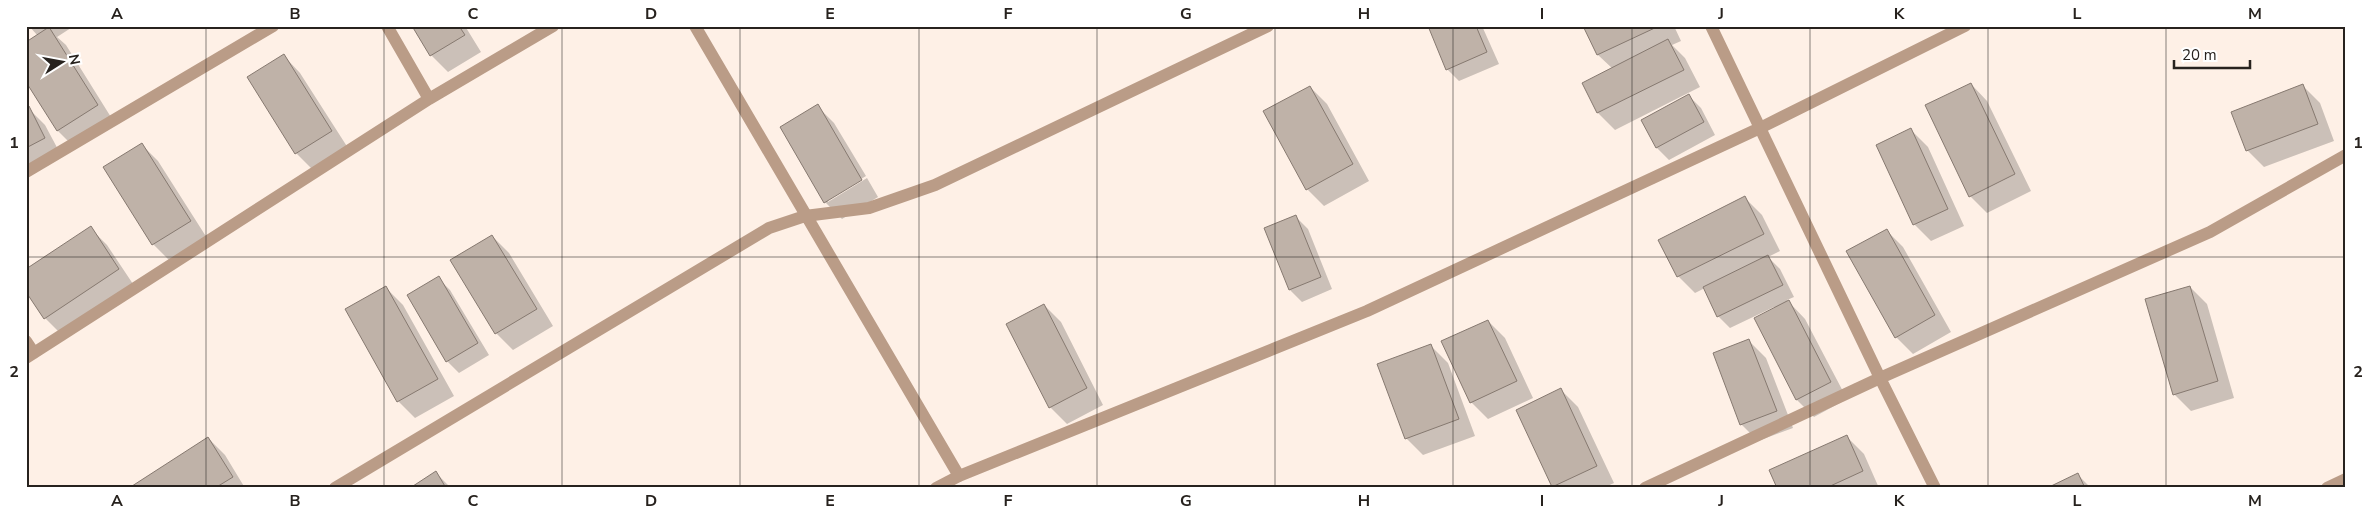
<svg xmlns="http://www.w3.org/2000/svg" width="2372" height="514" font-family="'Nunito Sans',sans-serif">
	<rect width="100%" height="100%" fill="#fef0e6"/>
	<!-- shadow -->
	<path fill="#0003" d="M 29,26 L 74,26 L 57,37 L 66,45 L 114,122 L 75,148 L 58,131 L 26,80 L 38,36 Z
		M 413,26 L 465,26 L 481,52 L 448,72 L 431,55 Z
		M 1429,26 L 1482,26 L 1499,64 L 1459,81 L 1447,69 Z
		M 1585,26 L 1674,26 L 1681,41 L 1672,45 L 1685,58 L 1700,87 L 1615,130 L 1598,113 L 1584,84 L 1613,69 L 1598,55 Z
		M 1754,26 L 1764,26 L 1757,29 Z
		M 284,56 L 300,73 L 348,148 L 313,170 L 296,153 L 249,78 Z
		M 1971,84 L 1987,101 L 2031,191 L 1987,213 L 1970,196 Z
		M 2303,86 L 2320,103 L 2334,141 L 2264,167 L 2247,150 Z
		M 1310,87 L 1327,104 L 1369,181 L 1324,206 L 1307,189 Z
		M 1689,96 L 1701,108 L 1715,135 L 1669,160 L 1657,148 L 1642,121 Z
		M 817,106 L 834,123 L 866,176 L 828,199 L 828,202 L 867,178 L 878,197 L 842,219 L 825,202 Z
		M 28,108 L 45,125 L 61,155 L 26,174 L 26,109 Z
		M 1911,130 L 1928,147 L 1964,226 L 1931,241 L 1914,224 Z
		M 141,144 L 158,161 L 207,238 L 170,261 L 153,244 L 104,168 Z
		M 1745,198 L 1762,215 L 1780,251 L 1768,257 L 1780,269 L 1794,297 L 1787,300 L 1805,319 L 1847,399 L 1814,417 L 1797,400 L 1756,319 L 1775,309 L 1774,307 L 1730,328 L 1718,316 L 1705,288 L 1695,293 L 1678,276 Z
		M 1296,217 L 1308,229 L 1332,289 L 1302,302 L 1290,290 Z
		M 90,228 L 107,245 L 135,287 L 62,335 L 45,318 L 26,290 Z
		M 1886,230 L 1903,247 L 1951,332 L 1913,354 L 1896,337 Z
		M 492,236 L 509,253 L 553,326 L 513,350 L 496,333 L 452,260 Z
		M 438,278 L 450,290 L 489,355 L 459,373 L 447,361 Z
		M 2190,287 L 2207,304 L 2234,398 L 2191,411 L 2174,394 Z
		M 386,288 L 403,305 L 454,396 L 415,418 L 398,401 Z
		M 1044,305 L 1061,322 L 1103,405 L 1067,424 L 1050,407 Z
		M 1488,321 L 1505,338 L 1533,398 L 1488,419 L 1471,402 Z
		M 1749,341 L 1766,358 L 1793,428 L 1758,441 L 1741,424 Z
		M 1431,346 L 1448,363 L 1475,436 L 1423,455 L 1406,438 Z
		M 1561,390 L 1578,407 L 1614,483 L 1603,488 L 1553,486 Z
		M 1847,437 L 1864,454 L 1879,488 L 1778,488 Z
		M 208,438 L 225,455 L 245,488 L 130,488 Z
		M 436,473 L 451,488 L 413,488 Z
		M 2078,475 L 2091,488 L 2050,488 Z"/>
	<!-- building -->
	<path fill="#bfb2a8" stroke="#867970" d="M 412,26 L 459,26 L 465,35 L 430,56 Z
		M 1428,26 L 1476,26 L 1487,52 L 1446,70 Z
		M 1583,26 L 1659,26 L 1597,55 Z
		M 49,27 L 98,105 L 57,131 L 26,82 L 26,42 Z
		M 1668,39 L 1684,70 L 1597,113 L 1582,83 Z
		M 284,54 L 332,131 L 295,154 L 247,77 Z
		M 1971,83 L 2015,174 L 1969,197 L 1925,105 Z
		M 2303,84 L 2318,124 L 2246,151 L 2231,112 Z
		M 1310,86 L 1353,164 L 1306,190 L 1263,111 Z
		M 1689,94 L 1704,122 L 1656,148 L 1641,120 Z
		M 818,104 L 862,180 L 824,203 L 780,127 Z
		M 29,106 L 45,138 L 26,148 L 26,107 Z
		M 1911,128 L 1948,209 L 1913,225 L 1876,145 Z
		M 142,143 L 191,221 L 152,245 L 103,167 Z
		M 1745,196 L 1764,234 L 1677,277 L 1658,240 Z
		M 1296,215 L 1321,277 L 1289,290 L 1264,228 Z
		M 91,226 L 119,269 L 44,319 L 26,292 L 26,269 Z
		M 1887,229 L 1935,315 L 1895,338 L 1846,251 Z
		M 492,235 L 537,309 L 495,334 L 450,260 Z
		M 1768,255 L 1783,285 L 1717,317 L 1703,287 Z
		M 439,276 L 478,343 L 446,362 L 407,295 Z
		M 386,286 L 438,379 L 397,402 L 345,309 Z
		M 2190,286 L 2218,381 L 2173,395 L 2145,299 Z
		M 1789,300 L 1831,382 L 1796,400 L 1754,318 Z
		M 1044,304 L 1087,388 L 1049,408 L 1006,324 Z
		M 1488,320 L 1517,381 L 1470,403 L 1441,341 Z
		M 1749,339 L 1777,411 L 1740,425 L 1713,353 Z
		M 1431,344 L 1459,419 L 1405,439 L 1377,364 Z
		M 1561,388 L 1597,466 L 1552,487 L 1516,410 Z
		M 1847,435 L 1863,471 L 1826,488 L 1777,488 L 1769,470 Z
		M 208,437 L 233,477 L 215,488 L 129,488 Z
		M 436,471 L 446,488 L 410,488 Z
		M 2078,473 L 2085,488 L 2047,488 Z"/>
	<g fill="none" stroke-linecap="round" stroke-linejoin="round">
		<!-- minor -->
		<path stroke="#ba9c87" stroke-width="12" d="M 387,26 L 429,99
			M 695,26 L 959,476
			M 1711,26 L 1880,378 L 1935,488
			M 26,172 L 273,26
			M 26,341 L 34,353
			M 26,358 L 429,99 L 553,26
			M 335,488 L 769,228 L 805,216 L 869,208 L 935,185 L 1268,26
			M 936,488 L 959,476 L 1367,311 L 1760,128 L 1965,26
			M 1645,488 L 1880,378 L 2210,232 L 2346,155
			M 2327,488 L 2346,479"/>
	</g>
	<!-- grid -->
	<path fill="none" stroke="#27221e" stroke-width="1" stroke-opacity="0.55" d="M 206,26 L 206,488M 384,26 L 384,488M 562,26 L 562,488M 740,26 L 740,488M 919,26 L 919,488M 1097,26 L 1097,488M 1275,26 L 1275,488M 1453,26 L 1453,488M 1632,26 L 1632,488M 1810,26 L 1810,488M 1988,26 L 1988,488M 2166,26 L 2166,488M 26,257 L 2346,257"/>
	<!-- border -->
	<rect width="2372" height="514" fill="none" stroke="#ffffff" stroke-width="55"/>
	<!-- north arrow -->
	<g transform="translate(62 62) rotate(79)" stroke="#ffffff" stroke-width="4" paint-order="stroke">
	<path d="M0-4L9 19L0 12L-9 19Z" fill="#27221e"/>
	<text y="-8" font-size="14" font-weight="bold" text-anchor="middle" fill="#27221e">N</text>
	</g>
	<!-- scale -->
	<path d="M2174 60v8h76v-8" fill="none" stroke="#27221e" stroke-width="2.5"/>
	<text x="2182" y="60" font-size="15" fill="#27221e" stroke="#ffffff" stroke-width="4" paint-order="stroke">20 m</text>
	<rect x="28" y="28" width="2316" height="458" fill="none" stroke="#27221e" stroke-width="2"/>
	<g font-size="16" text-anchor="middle" font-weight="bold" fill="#27221e">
		<text x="117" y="19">A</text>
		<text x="295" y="19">B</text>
		<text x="473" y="19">C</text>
		<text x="651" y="19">D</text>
		<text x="830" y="19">E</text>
		<text x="1008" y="19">F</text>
		<text x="1186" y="19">G</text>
		<text x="1364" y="19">H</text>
		<text x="1542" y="19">I</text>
		<text x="1721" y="19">J</text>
		<text x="1899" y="19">K</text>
		<text x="2077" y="19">L</text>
		<text x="2255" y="19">M</text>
		<text x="14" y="148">1</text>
		<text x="2358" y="148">1</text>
		<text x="14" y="377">2</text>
		<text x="2358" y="377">2</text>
		<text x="117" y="506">A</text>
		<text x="295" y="506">B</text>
		<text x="473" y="506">C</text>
		<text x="651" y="506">D</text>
		<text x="830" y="506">E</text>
		<text x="1008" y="506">F</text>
		<text x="1186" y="506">G</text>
		<text x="1364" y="506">H</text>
		<text x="1542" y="506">I</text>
		<text x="1721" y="506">J</text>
		<text x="1899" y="506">K</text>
		<text x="2077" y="506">L</text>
		<text x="2255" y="506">M</text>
	</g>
</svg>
